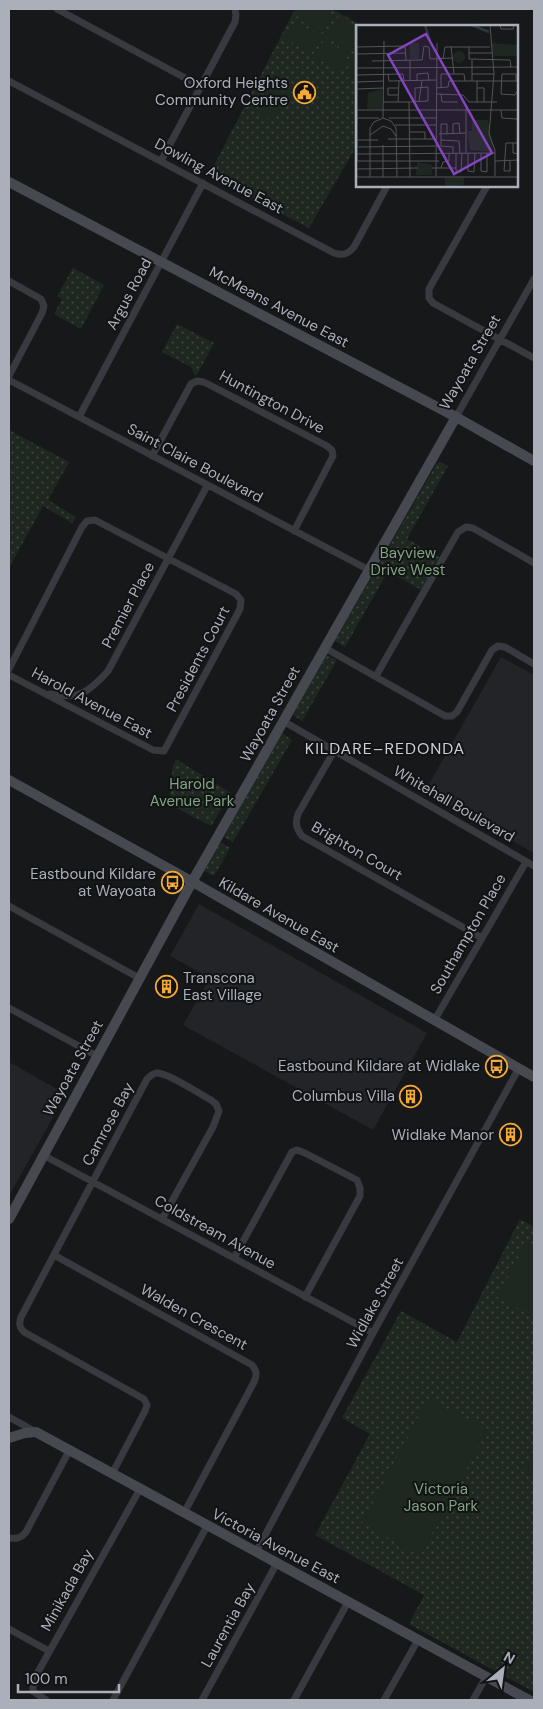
<svg xmlns="http://www.w3.org/2000/svg" width="543" height="1709" font-family="'DM Sans',sans-serif">
	<defs>
		<pattern id="park-dots" width="8" height="8" patternUnits="userSpaceOnUse" patternTransform="scale(1.25)"><rect width="8" height="8" fill="#1f2820"/><path d="M2 2h.1M6 6h.1" fill="none" stroke="#3d453e" stroke-width="1.8" stroke-linecap="round"/></pattern>
	</defs>
	<rect width="100%" height="100%" fill="#17181a"/>
	<!-- built -->
	<path fill="#232427" d="M 501,657 L 534,675 L 534,853 L 425,791 Z
		M 199,904 L 427,1033 L 373,1130 L 183,1025 L 210,978 L 170,956 Z
		M 9,1062 L 66,1094 L 9,1196 Z"/>
	<!-- park -->
	<path fill="url(#park-dots)" d="M 295,9 L 332,9 L 363,26 L 357,26 L 357,145 L 309,228 L 209,175 Z
		M 73,268 L 104,285 L 81,329 L 54,314 L 62,299 L 57,296 Z
		M 177,324 L 214,343 L 197,375 L 195,375 L 191,367 L 162,352 Z
		M 9,430 L 69,462 L 48,500 L 76,517 L 72,523 L 43,506 L 9,568 Z
		M 440,462 L 448,466 L 407,539 L 439,557 L 421,590 L 388,571 L 345,647 L 335,641 L 437,463 Z
		M 327,655 L 337,660 L 302,721 L 293,715 Z
		M 282,733 L 292,740 L 233,842 L 224,837 Z
		M 176,759 L 231,793 L 211,826 L 169,804 L 173,766 Z
		M 222,843 L 230,848 L 214,876 L 204,871 L 219,844 Z
		M 520,1219 L 534,1227 L 534,1692 L 409,1624 L 424,1595 L 315,1535 L 370,1434 L 342,1418 L 401,1311 L 457,1342 Z"/>
	<!-- pitch -->
	<path fill="#1f2820" d="M 302,9 L 321,9 L 333,15 L 323,33 L 297,19 Z
		M 337,17 L 357,29 L 357,43 L 351,52 L 325,37 Z
		M 295,21 L 321,37 L 311,54 L 285,38 Z
		M 324,40 L 349,54 L 339,71 L 314,57 Z
		M 354,57 L 357,58 L 357,82 L 344,75 Z
		M 269,85 L 286,94 L 273,121 L 256,112 Z
		M 526,1243 L 534,1247 L 534,1317 L 497,1297 Z
		M 428,1399 L 488,1429 L 420,1556 L 362,1523 Z
		M 534,1450 L 534,1475 L 523,1470 Z"/>
	<g fill="none" stroke-linecap="round" stroke-linejoin="round">
		<!-- street -->
		<path stroke="#383a3f" stroke-width="7" d="M 57,9 L 200,86
			M 9,81 L 334,253 C 343,256 348,254 354,247 L 387,186
			M 161,161 L 235,22 L 236,15 L 235,9
			M 487,186 L 429,289 L 429,298 L 433,303 L 534,358
			M 9,281 L 41,299 L 44,306 L 42,313 L 9,376
			M 9,380 L 369,570
			M 79,417 L 203,183
			M 456,417 L 534,279
			M 152,456 L 191,384 L 197,381 L 204,382 L 327,446 L 332,450 L 333,456 L 294,531
			M 325,648 L 445,716 L 452,716 L 457,712 L 492,650 L 498,646 L 505,647 L 534,664
			M 9,669 L 82,527 L 87,521 L 95,520 L 236,594 L 241,600 L 240,609 L 164,751 L 153,750 L 9,675
			M 376,676 L 458,532 L 466,527 L 473,528 L 534,563
			M 50,694 C 79,700 89,692 108,671 L 207,486
			M 283,721 L 534,866
			M 334,751 L 298,814 C 295,823 296,828 302,836 L 482,938
			M 9,906 L 139,978
			M 9,1008 L 97,1056
			M 434,1021 L 526,862
			M 43,1155 L 373,1333
			M 54,1255 L 252,1365 C 257,1371 257,1375 254,1382 L 184,1513
			M 234,1258 L 292,1152 L 297,1150 L 305,1153 L 357,1180 L 360,1188 L 360,1196 L 305,1297
			M 9,1417 L 36,1432
			M 112,1474 L 145,1411 L 147,1405 L 144,1399 L 24,1332 C 19,1327 19,1324 21,1317 L 147,1079 C 150,1076 153,1073 157,1073 C 169,1073 199,1094 211,1100 L 216,1104 L 219,1111 L 213,1127 L 162,1219
			M 9,1538 C 17,1539 21,1538 26,1532 L 69,1451
			M 256,1552 L 373,1333 L 519,1068
			M 9,1629 L 49,1651
			M 46,1700 L 33,1691 L 33,1681 L 140,1489
			M 113,1700 L 207,1526
			M 202,1700 L 277,1563
			M 294,1700 L 348,1602
			M 384,1700 L 418,1640
			M 473,1700 L 486,1677"/>
		<!-- secondary -->
		<path stroke="#46494f" stroke-width="10" d="M 9,182 L 456,417 L 534,461
			M 9,780 L 184,877 L 534,1077
			M 9,1219 L 192,882 L 456,417
			M 9,1438 L 25,1433 L 36,1432 L 529,1700"/>
	</g>
	<!-- icons -->
	<defs>
		<symbol id="civic-ring" viewBox="-11 -11 22 22"><circle r="9.5" fill="#121315" stroke="#f4aa35" stroke-width="1.5"/><path d="M-.6-6.5H3V-4.5H.6V-3L4-1V1h2V6H-6V1h2V-1L-.6-3ZM-1.2 2.5V6h2.4V2.5Z" fill="#f4aa35"/></symbol>
		<symbol id="bus-ring" viewBox="-11 -11 22 22"><circle r="9.5" fill="#121315" stroke="#f4aa35" stroke-width="1.5"/><path d="M-5-6H5V4H4V6H2V4H-2V6H-4V4H-5ZM-3.5-4V0h7V-4ZM-3.5 1.2v1.5H-2V1.2ZM2 1.2v1.5H3.5V1.2Z" fill="#f4aa35"/></symbol>
		<symbol id="building-ring" viewBox="-11 -11 22 22"><circle r="9.5" fill="#121315" stroke="#f4aa35" stroke-width="1.5"/><path d="M-4-6H4V6H1V3H-1V6H-4ZM-2.5-4.3h1.7v1.8h-1.7ZM.8-4.3h1.7v1.8H.8ZM-2.5-1h1.7V.8h-1.7ZM.8-1h1.7V.8H.8Z" fill="#f4aa35"/></symbol>
	</defs>
	<g fill-rule="evenodd">
		<use href="#civic-ring" x="292" y="80" width="25" height="25"/>
		<use href="#bus-ring" x="160" y="870" width="25" height="25"/>
		<use href="#building-ring" x="154" y="974" width="25" height="25"/>
		<use href="#bus-ring" x="484" y="1054" width="25" height="25"/>
		<use href="#building-ring" x="398" y="1084" width="25" height="25"/>
		<use href="#building-ring" x="498" y="1122" width="25" height="25"/>
	</g>
	<g text-anchor="middle" dominant-baseline="central" stroke-width="4" stroke-linejoin="round" paint-order="stroke">
		<!-- poi labels -->
		<g font-size="15" fill="#aaafba" stroke="#121315" text-anchor="end">
			<text x="288" y="83">Oxford Heights<tspan x="288" dy="17">Community Centre</tspan></text>
			<text x="156" y="874">Eastbound Kildare<tspan x="156" dy="17">at Wayoata</tspan></text>
			<text x="183" y="978" text-anchor="start">Transcona<tspan x="183" dy="17">East Village</tspan></text>
			<text x="480" y="1066">Eastbound Kildare at Widlake</text>
			<text x="395" y="1096">Columbus Villa</text>
			<text x="494" y="1135">Widlake Manor</text>
		</g>
		<!-- street labels -->
		<g font-size="15" fill="#aaafba" stroke="#121315">
			<text transform="translate(219 176) rotate(28)">Dowling Avenue East</text>
			<text transform="translate(129 294) rotate(-62)">Argus Road</text>
			<text transform="translate(279 307) rotate(28)">McMeans Avenue East</text>
			<text transform="translate(470 362) rotate(-60)">Wayoata Street</text>
			<text transform="translate(272 402) rotate(28)">Huntington Drive</text>
			<text transform="translate(195 463) rotate(28)">Saint Claire Boulevard</text>
			<text transform="translate(128 605) rotate(-62)">Premier Place</text>
			<text transform="translate(198 659) rotate(-62)">Presidents Court</text>
			<text transform="translate(92 703) rotate(28)">Harold Avenue East</text>
			<text transform="translate(270 714) rotate(-61)">Wayoata Street</text>
			<text transform="translate(454 804) rotate(30)">Whitehall Boulevard</text>
			<text transform="translate(357 851) rotate(30)">Brighton Court</text>
			<text transform="translate(279 915) rotate(30)">Kildare Avenue East</text>
			<text transform="translate(468 934) rotate(-60)">Southampton Place</text>
			<text transform="translate(73 1068) rotate(-61)">Wayoata Street</text>
			<text transform="translate(108 1124) rotate(-62)">Camrose Bay</text>
			<text transform="translate(215 1232) rotate(29)">Coldstream Avenue</text>
			<text transform="translate(375 1303) rotate(-61)">Widlake Street</text>
			<text transform="translate(194 1317) rotate(29)">Walden Crescent</text>
			<text transform="translate(276 1546) rotate(28)">Victoria Avenue East</text>
			<text transform="translate(67 1590) rotate(-61)">Minikada Bay</text>
			<text transform="translate(228 1625) rotate(-61)">Laurentia Bay</text>
		</g>
		<!-- park labels -->
		<g font-size="15" fill="#80a581" stroke="#121315">
			<text x="408" y="553">Bayview<tspan x="408" dy="17">Drive West</tspan></text>
			<text x="192" y="784">Harold<tspan x="192" dy="17">Avenue Park</tspan></text>
			<text x="441" y="1489">Victoria<tspan x="441" dy="17">Jason Park</tspan></text>
		</g>
		<!-- neighbourhood labels -->
		<g font-size="16" letter-spacing="1" fill="#cbced6" stroke="#121315">
			<text x="385" y="748">KILDARE–REDONDA</text>
		</g>
	</g>
	<!-- overview -->
	<g transform="translate(356 25)">
		<rect width="162" height="162" fill="#17181a"/>
		<path d="M 53,18 L 63,18 L 63,34 L 54,34 ZM 135,18 L 162,20 L 162,31 L 138,31 ZM97 32a6 6 0 1 1 12 0a6 6 0 1 1-12 0ZM 26,64 L 26,84 L 11,84 L 12,68 ZM 116,95 L 132,95 L 138,127 L 114,125 L 111,106 L 116,106 ZM 61,137 L 76,140 L 76,150 L 60,150 ZM 108,152 L 108,160 L 89,162 L 89,153 Z" fill="#1f2820"/>
		<path fill="none" stroke="#2d373e" stroke-width="2.5" d="M 69,0 L 74,16M 116,0 L 133,7"/>
		<path fill="none" stroke="#52545a" stroke-width="1" d="M 1,0 L 1,136 L 83,136M 134,0 L 138,49 L 133,109 L 139,125 L 139,151M 144,0 L 145,4 L 157,4 L 158,0M 95,21 L 98,49M 1,22 L 49,21 L 50,35M 113,22 L 113,34 L 154,35 L 155,42M 113,28 L 136,28M 1,29 L 49,28M 87,34 L 89,22 L 134,22M 54,35 L 54,56M 16,36 L 66,35 L 68,21 L 73,22 L 74,34 L 96,33M 1,43 L 163,42M 32,49 L 33,56 L 80,55M 116,49 L 138,49M 0,50 L 47,49 L 48,56M 61,56 L 61,49 L 72,48 L 73,56M 116,56 L 116,35M 160,56 L 160,49 L 146,49 L 145,69 L 159,70 L 163,63M 1,57 L 27,56M 42,63 L 32,63 L 32,70 L 42,70M 80,63 L 92,62 L 93,56 L 163,56M 85,63 L 85,49 L 108,49 L 109,56M 121,63 L 128,63 L 128,77M 0,64 L 27,63M 80,69 L 107,70 L 113,77 L 141,77M 85,69 L 86,77 L 102,77M 63,76 L 66,56M 27,77 L 53,77 L 72,76 L 72,62 L 59,63 L 59,77M 42,77 L 43,56M 53,77 L 54,152M 121,77 L 121,56M 110,84 L 110,128M 1,85 L 163,85M 145,85 L 146,93 L 161,94 L 163,99M 0,93 L 23,93M 27,93 L 28,16M 27,93 L 35,96 L 40,103 L 41,152M 33,93 L 80,93M 39,100 L 80,100M 54,107 L 69,107 L 69,114M 83,109 L 110,108M 91,109 L 91,99 L 85,99 L 85,121 L 97,122 L 97,128M 97,109 L 97,99 L 103,98 L 104,109M 14,110 L 27,101 L 35,104 L 40,111M 32,114 L 80,114M 1,115 L 22,115M 85,115 L 103,116 L 104,128M 157,118 L 157,128 L 163,129M 27,120 L 27,152M 1,122 L 80,121M 100,128 L 100,146 L 105,147 L 106,128M 112,128 L 112,146 L 118,147 L 119,128M 125,128 L 125,146 L 131,147M 131,128 L 131,147M 1,129 L 139,128M 0,136 L 1,152 L 163,152M 139,136 L 163,135M 154,136 L 154,146 L 148,146 L 150,118 L 163,118M 76,143 L 100,143M 85,143 L 87,137 L 93,136 L 93,128M 1,144 L 62,143M 80,151 L 81,18M 14,152 L 14,103 L 18,97 L 27,93"/>
		<path fill="#8446be" fill-opacity="0.15" stroke="#8446be" stroke-width="2.5" d="M 70,9 L 136,128 L 98,149 L 32,30 Z"/>
		<rect width="162" height="162" fill="none" stroke="#aaafba" stroke-width="2.5"/>
	</g>
	<!-- border -->
	<rect width="543" height="1709" fill="none" stroke="#aaafba" stroke-width="20"/>
	<!-- north arrow -->
	<g transform="translate(503 1669) rotate(29)" stroke="#121315" stroke-width="4" paint-order="stroke">
	<path d="M0-4L9 19L0 12L-9 19Z" fill="#aaafba"/>
	<text y="-8" font-size="14" font-weight="bold" text-anchor="middle" fill="#aaafba">N</text>
	</g>
	<!-- scale -->
	<path d="M18 1684v8h101v-8" fill="none" stroke="#aaafba" stroke-width="2.5"/>
	<text x="25" y="1684" font-size="15" fill="#aaafba" stroke="#121315" stroke-width="4" paint-order="stroke">100 m</text>
</svg>
